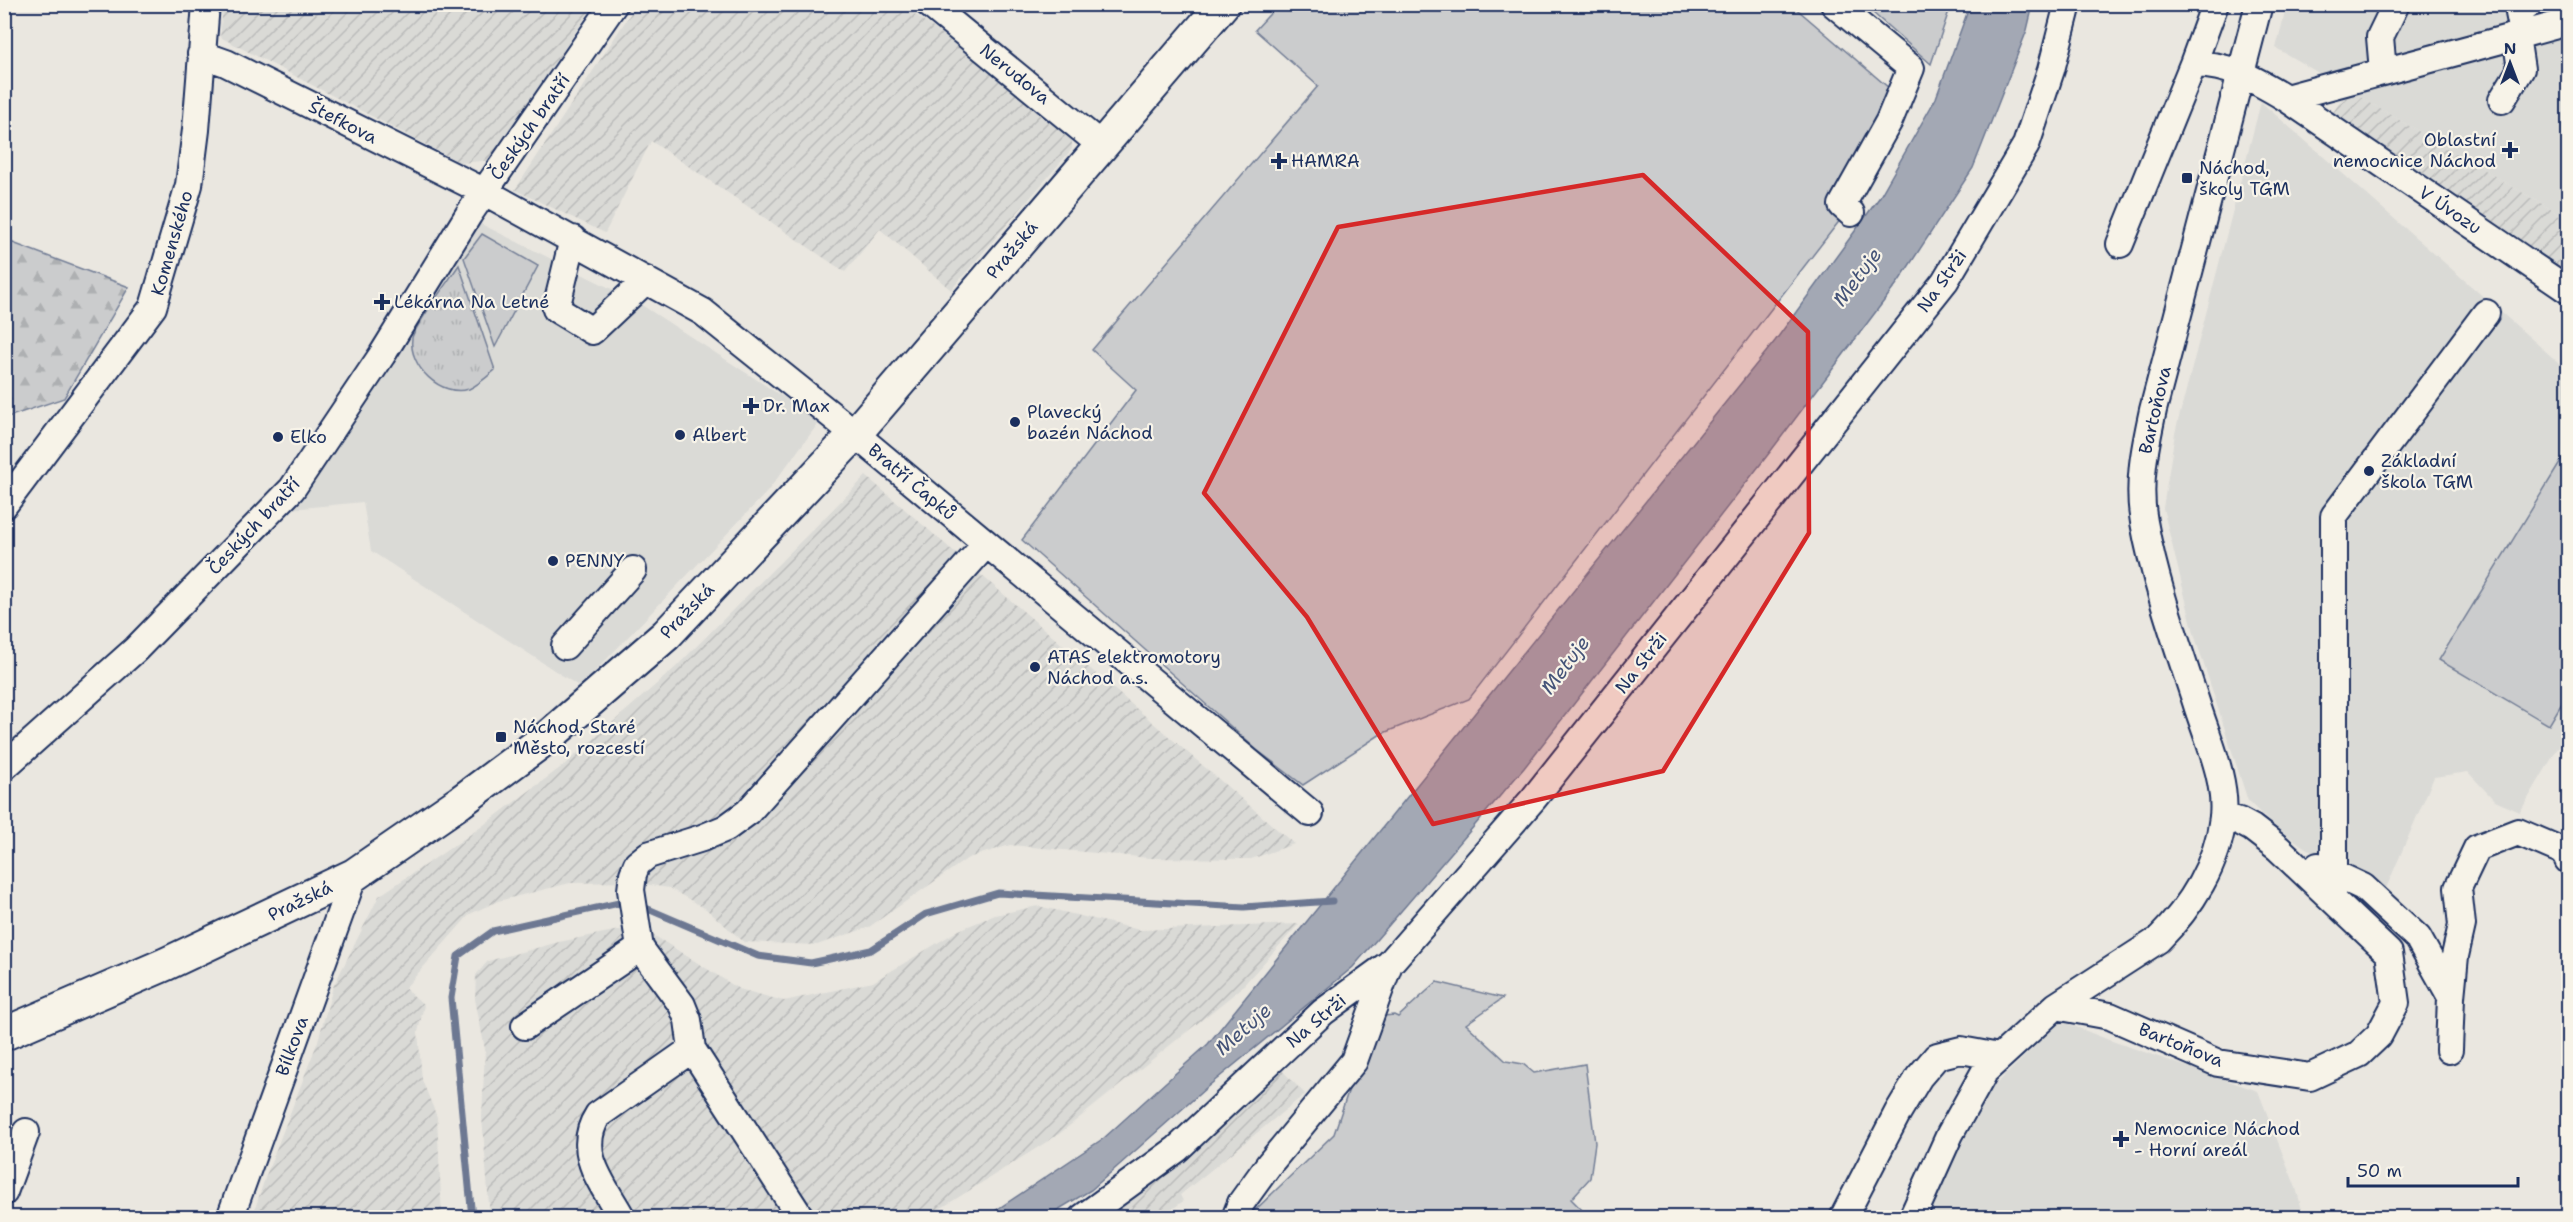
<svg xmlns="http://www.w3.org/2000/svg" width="2573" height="1222" font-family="'Shantell Sans',sans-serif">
	<defs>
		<pattern id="industrial-furrows" width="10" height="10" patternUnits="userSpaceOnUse" patternTransform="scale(1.5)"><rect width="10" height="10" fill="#dadad6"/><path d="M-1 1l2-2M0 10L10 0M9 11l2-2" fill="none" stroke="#babbba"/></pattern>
		<pattern id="grass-tufts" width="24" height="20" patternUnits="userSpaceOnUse" patternTransform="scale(1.5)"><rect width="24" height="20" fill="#cbcccd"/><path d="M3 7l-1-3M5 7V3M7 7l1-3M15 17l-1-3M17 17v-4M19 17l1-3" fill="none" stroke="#aeb0b2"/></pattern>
		<pattern id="forest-firs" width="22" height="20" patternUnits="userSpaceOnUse" patternTransform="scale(1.5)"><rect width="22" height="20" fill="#cbcccd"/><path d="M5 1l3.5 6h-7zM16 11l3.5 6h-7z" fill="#aeb0b2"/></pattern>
	</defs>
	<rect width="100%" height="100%" fill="#eae7e0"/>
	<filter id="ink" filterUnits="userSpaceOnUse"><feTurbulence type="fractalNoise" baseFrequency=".0167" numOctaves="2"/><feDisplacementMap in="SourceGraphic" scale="12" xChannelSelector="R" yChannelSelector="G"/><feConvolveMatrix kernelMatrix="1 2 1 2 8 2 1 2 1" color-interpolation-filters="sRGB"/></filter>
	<g filter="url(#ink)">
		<!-- built -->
		<path fill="#dadad6" d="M 2287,5 L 2568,5 L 2568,224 L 2554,211 L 2276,48 Z
			M 2261,102 L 2568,371 L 2568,731 L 2520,812 L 2495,801 L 2468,772 L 2434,777 L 2381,900 L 2274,826 L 2248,801 L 2195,637 L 2163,508 L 2175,433 Z
			M 475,221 L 634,300 L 820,421 L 767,492 L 580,687 L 371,551 L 363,502 L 281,510 Z
			M 2061,1021 L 2109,1040 L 2258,1091 L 2296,1188 L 2304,1217 L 1925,1218 L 1990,1090 Z"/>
		<!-- industrial -->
		<path fill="url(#industrial-furrows)" d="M 223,5 L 593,5 L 491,160 L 461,163 L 220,37 Z
			M 636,5 L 903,5 L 1072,134 L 1072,149 L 951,290 L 880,229 L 845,272 L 651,141 L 605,233 L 515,190 Z
			M 2348,90 L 2554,211 L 2568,224 L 2568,290 L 2328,120 Z
			M 866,476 L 1294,844 L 1251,859 L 1150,858 L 1010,845 L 968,858 L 869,927 L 817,945 L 744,942 L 706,909 L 669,888 L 632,882 L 570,883 L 498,901 L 470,914 L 405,988 L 424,1005 L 418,1032 L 422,1080 L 437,1117 L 442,1217 L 252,1218 L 265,1178 L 318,1041 L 333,987 L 379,896 L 477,830 L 564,765 L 676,667 Z
			M 1038,906 L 1140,930 L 1299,924 L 1239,990 L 1059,1134 L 927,1217 L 490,1217 L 482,1117 L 485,1049 L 475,999 L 476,975 L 488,961 L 559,942 L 639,926 L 739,989 L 784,1001 L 873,982 L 959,930 L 995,915 Z
			M 1267,1055 L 1305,1094 L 1180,1195 L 1183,1201 L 1162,1217 L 1072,1218 L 1178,1142 Z"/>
		<!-- grass -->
		<path fill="url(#grass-tufts)" stroke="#737e96" stroke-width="1.5" d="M 459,265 L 495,370 C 487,377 478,385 469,389 C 441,398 408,366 412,338 C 413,329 451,277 459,265 Z"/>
		<!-- forest -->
		<path fill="url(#forest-firs)" stroke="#737e96" stroke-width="1.5" d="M 5,240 L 129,287 L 64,398 L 5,418 Z"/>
		<!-- park -->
		<path fill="#cbcccd" stroke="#737e96" stroke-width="1.5" d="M 1278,5 L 1792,5 L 1911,107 L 1851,206 L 1469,699 L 1381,734 L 1303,785 L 1257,750 L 1022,540 L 1136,390 L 1092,350 L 1318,86 L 1255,30 Z
			M 1864,5 L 1951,5 L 1931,64 Z
			M 482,234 L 538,266 L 495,347 L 464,258 Z
			M 2568,450 L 2568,693 L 2549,725 L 2439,660 Z
			M 1437,982 L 1503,998 L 1466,1024 L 1506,1061 L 1523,1064 L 1534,1073 L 1585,1064 L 1595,1143 L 1590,1178 L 1571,1199 L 1584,1212 L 1579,1217 L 1247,1218 L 1334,1134 L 1357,1065 L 1384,1016 L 1394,1015 L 1398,1017 Z"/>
		<!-- water -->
		<path fill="#a3a8b4" stroke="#6d7892" stroke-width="1.5" d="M 1970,5 L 2033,5 L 2027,30 L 1973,168 L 1899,281 L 1770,452 L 1524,768 L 1353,967 L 1206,1088 L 1091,1190 L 1046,1217 L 986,1217 L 1104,1138 L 1208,1044 L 1775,341 L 1879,198 L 1936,98 Z"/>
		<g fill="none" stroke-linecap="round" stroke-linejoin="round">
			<!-- stream -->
			<path stroke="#6d7892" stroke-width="7" d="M 641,906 L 758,956 L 811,963 L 871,950 L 926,914 L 998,893 L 1244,907 L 1332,901
				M 472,1218 L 451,998 L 458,956 L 493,931 L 628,901"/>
			<defs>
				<path id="minor" d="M 929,4 L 1101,145
					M 1834,4 L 1911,68 L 1889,121 L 1842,205 L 1851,213
					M 2523,33 L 2519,13 L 2529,4
					M 201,54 L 226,63 L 485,192 L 703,312 L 855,434 L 1310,813
					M 2193,64 L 2215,4
					M 2383,71 L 2380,37 L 2396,4
					M 2286,98 L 2568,22
					M 2502,100 L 2521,69 L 2516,36
					M 573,239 L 556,309 L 592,331 L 646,280
					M 2120,244 L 2193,64 C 2231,65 2254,79 2286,98 L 2568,290
					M 4,505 L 153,307 L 189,185 L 196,130 L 206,4
					M 565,646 L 633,570
					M 4,767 L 135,650 L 292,489 L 382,355 L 469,214 L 614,4
					M 2318,866 L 2363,887 L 2418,938 L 2451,997 L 2449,1050
					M 2334,873 L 2334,516 L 2486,313
					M 2451,997 L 2455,956 L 2462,925 L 2458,888 L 2477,848 L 2518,832 L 2565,852 L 2568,860
					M 2056,1006 L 2110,1016 L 2218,1063 L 2310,1077 L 2359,1054 L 2379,1035 L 2396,1003 L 2389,953 L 2278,848 L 2252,828 L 2239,821 L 2223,816
					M 525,1026 L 640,948
					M 4,1192 L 26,1132
					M 230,1218 L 354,875
					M 622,1218 C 604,1185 574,1152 598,1115 L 692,1049
					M 801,1218 L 692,1049 L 688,1020 L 682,1005 L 640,948 L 631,890 L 633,874 L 637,864 L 648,855 L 702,838 L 726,828 L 748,812 L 986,544
					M 1082,1218 L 1177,1149 L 1323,1012 L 1389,964 L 1534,798 L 1945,281 L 2026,145 L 2051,70 L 2068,4
					M 1235,1218 L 1241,1203 L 1270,1163 L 1354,1061 L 1389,964
					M 1843,1218 L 1898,1112 L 1919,1077 L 1937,1056 L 1961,1050 L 1999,1057
					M 1912,1218 L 1950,1134 L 1985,1071 L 2056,1006 L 2158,940 C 2191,907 2218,864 2223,817 C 2227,779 2207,738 2196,702 C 2177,644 2155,583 2144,522 C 2137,484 2145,447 2153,410 L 2259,4"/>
				<path id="major" d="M 4,1034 L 166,964 L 354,875 L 460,802 L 549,736 L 666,635 L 855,434 L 1223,4"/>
			</defs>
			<!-- minor casing -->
			<use href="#minor" stroke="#1b2f5e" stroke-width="30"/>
			<!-- major casing -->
			<use href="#major" stroke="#1b2f5e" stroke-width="36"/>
			<!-- minor -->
			<use href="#minor" stroke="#f7f3e8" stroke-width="26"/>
			<!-- major -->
			<use href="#major" stroke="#f7f3e8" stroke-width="32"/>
		</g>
	</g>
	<!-- marked area -->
	<path fill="#d62828" fill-opacity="0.2" stroke="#d62828" stroke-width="4.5" stroke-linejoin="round" d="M 1643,175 L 1808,332 L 1809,533 L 1663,771 L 1433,824 L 1307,617 L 1204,493 L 1338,227 Z"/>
	<!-- markers -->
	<g fill="#1b2f5e" stroke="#f7f3e8" stroke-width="2">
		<path d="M2507 141h6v6h6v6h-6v6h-6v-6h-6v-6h6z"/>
		<path d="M1276 152h6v6h6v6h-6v6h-6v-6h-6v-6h6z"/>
		<rect x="2181" y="172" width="12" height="12" rx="3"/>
		<path d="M379 293h6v6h6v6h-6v6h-6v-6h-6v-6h6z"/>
		<path d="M748 397h6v6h6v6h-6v6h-6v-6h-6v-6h6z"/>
		<circle cx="1015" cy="422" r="6"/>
		<circle cx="680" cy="435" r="6"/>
		<circle cx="278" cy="437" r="6"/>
		<circle cx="2369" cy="471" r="6"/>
		<circle cx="553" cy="561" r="6"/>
		<circle cx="1035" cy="667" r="6"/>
		<rect x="495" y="731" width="12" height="12" rx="3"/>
		<path d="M2118 1130h6v6h6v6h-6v6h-6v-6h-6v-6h6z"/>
	</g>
	<g text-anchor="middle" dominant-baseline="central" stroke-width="4.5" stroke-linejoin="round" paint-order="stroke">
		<!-- street labels -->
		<g font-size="18" fill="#1b2f5e" stroke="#f7f3e8">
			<text transform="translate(1015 74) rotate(39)">Nerudova</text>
			<text transform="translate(343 122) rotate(27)">Štefkova</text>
			<text transform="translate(530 127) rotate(-55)">Českých bratří</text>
			<text transform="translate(2450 210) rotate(34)">V Úvozu</text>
			<text transform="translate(172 243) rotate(-74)">Komenského</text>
			<text transform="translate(1012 250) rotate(-50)">Pražská</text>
			<text transform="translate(1942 281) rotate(-55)">Na Strži</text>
			<text transform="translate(2155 410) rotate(-77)">Bartoňova</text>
			<text transform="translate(912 482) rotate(40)">Bratří Čapků</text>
			<text transform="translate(254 526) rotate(-47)">Českých bratří</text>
			<text transform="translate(687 611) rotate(-46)">Pražská</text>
			<text transform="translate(1641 663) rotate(-52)">Na Strži</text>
			<text transform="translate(300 901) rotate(-26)">Pražská</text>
			<text transform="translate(1316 1021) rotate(-40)">Na Strži</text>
			<text transform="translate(2181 1045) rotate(22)">Bartoňova</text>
			<text transform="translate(292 1046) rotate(-70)">Bílkova</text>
		</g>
		<!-- poi labels -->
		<g font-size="18" fill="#1b2f5e" stroke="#f7f3e8" text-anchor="start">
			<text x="2496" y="140" text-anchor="end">Oblastní<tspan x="2496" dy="21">nemocnice Náchod</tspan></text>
			<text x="1291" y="161">HAMRA</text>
			<text x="2199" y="168">Náchod,<tspan x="2199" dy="21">školy TGM</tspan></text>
			<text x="394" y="302">Lékárna Na Letné</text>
			<text x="763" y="406">Dr. Max</text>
			<text x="1027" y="412">Plavecký<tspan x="1027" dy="21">bazén Náchod</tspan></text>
			<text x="692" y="435">Albert</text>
			<text x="290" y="437">Elko</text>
			<text x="2381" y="461">Základní<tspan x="2381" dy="21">škola TGM</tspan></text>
			<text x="565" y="561">PENNY</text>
			<text x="1047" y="657">ATAS elektromotory<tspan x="1047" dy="21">Náchod a.s.</tspan></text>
			<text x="513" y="727">Náchod, Staré<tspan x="513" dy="21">Město, rozcestí</tspan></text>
			<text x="2134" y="1129">Nemocnice Náchod<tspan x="2134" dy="21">- Horní areál</tspan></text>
		</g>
		<!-- water labels -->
		<g font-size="20" font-style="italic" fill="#445378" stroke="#f7f3e8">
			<text transform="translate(1857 277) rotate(-53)">Metuje</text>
			<text transform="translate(1565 665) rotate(-53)">Metuje</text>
			<text transform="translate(1243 1029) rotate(-41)">Metuje</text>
		</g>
	</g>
	<!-- margin -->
	<rect width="2573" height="1222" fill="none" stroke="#f7f3e8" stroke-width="24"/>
	<rect x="12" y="12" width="2549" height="1198" fill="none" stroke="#1b2f5e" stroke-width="2" filter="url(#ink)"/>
	<!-- north arrow -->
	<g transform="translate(2510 63)" stroke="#f7f3e8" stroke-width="4.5" paint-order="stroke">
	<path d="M0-4.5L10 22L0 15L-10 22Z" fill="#1b2f5e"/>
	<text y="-9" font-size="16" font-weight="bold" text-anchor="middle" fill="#1b2f5e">N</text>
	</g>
	<!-- scale -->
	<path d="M2348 1177v9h170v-9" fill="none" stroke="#1b2f5e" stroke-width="3"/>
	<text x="2357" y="1177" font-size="18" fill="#1b2f5e" stroke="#f7f3e8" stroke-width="4.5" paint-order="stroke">50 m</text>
</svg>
